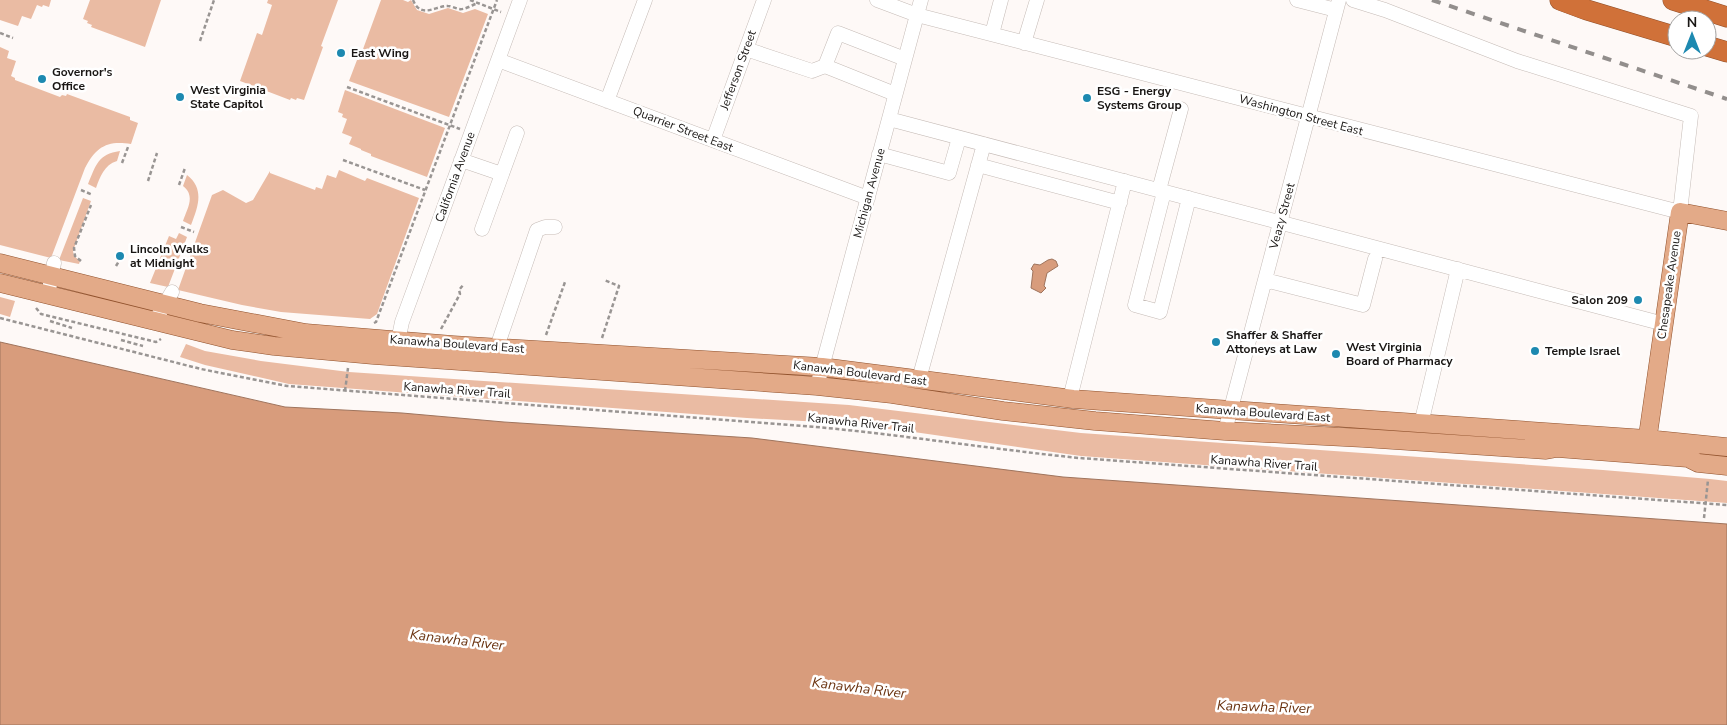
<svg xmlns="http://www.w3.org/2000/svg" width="1727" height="725" font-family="'Nunito Sans',sans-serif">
	<rect width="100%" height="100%" fill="#fef9f7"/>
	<!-- green -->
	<path fill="#eabba3" d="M 0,0 L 51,0 L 49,7 L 43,5 L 42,7 L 37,5 L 31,19 L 22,16 L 18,26 L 0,20 Z
		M 90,0 L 161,0 L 145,47 L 91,27 L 92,25 L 87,23 L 88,21 L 83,19 Z
		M 268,0 L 338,0 L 321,46 L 323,47 L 304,100 L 297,98 L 296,100 L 291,98 L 290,100 L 240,81 L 257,33 L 262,35 L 272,5 L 267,3 Z
		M 381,0 L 403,0 L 408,2 L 411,0 L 417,10 L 429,14 L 448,8 L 463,13 L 475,9 L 488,14 L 449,117 L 349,81 L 357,60 L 359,60 Z
		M 0,47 L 9,51 L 7,58 L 16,61 L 11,76 L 15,78 L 15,80 L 60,97 L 62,95 L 66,96 L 67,94 L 130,117 L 130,120 L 138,123 L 131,144 C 107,140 96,147 85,168 L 51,258 L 0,245 Z
		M 345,90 L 445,128 L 427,177 L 371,156 L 371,154 L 361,150 L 361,149 L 349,144 L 352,137 L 342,133 L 347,119 L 342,117 L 343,114 L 338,112 Z
		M 120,151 L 117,161 C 104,165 100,177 96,188 L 88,184 C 96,165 98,154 120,151 Z
		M 339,170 L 365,181 L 367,178 L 419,198 L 377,314 L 370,319 L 281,312 L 242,305 L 178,290 L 212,195 L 223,190 L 246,203 L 253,200 L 270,171 L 270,173 L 315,190 L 316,187 L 322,189 L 327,175 L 336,178 Z
		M 187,175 C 205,189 198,207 191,225 L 183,221 C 187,209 196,196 183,186 Z
		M 83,198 L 91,201 L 73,251 L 74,256 L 80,261 L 79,264 L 59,260 Z
		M 179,233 L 187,237 L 168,287 L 150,283 L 169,236 L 176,239 Z
		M 0,297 L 15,301 L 10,317 L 0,314 Z
		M 186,344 L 205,351 L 261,361 L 349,372 L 849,405 L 1081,433 L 1603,470 L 1710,479 L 1727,481 L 1727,503 L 1081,456 L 907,431 L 821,422 L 747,418 L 289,384 L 205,365 L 180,357 Z"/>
	<!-- water -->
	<path fill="#d89c7c" stroke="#9f745d" d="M 1052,259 L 1056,261 L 1058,266 L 1047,273 L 1044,286 L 1046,288 L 1041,293 L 1031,288 L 1033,271 L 1031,269 L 1034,264 L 1040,265 L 1048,260 Z
		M 0,342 L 285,407 L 402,413 L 504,422 L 752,438 L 1063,477 L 1727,524 L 1727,725 L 0,725 Z"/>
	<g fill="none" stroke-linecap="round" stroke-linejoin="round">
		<defs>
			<path id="minor" d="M 877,0 L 917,15 L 1680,212 L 1691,116 L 1517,61 L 1385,10 L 1353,0
				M 1297,0 L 1336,10
				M 992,34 L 1001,0
				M 1024,43 L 1037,0
				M 746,49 L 812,71 L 825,66 L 895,94
				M 498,60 L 868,198
				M 825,66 L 838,33 L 905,59
				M 607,101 L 645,0
				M 889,119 L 1664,324
				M 713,140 L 764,0
				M 879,154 L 949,173 L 959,138
				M 461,160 L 502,174
				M 978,165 L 1120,203
				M 1159,190 L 1181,109
				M 1164,192 L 1135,305 L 1160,312 L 1189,198
				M 482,229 L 517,133
				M 1265,280 L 1363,305 L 1375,259
				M 48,295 L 54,263
				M 155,321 L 172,292
				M 497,347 L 537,230 L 545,227 L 555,227
				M 396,351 L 402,322 L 520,0
				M 919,379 L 984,144
				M 817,386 L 921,0
				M 1070,398 L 1125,181
				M 1421,424 L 1458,269
				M 1225,431 L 1339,0"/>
			<path id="major" d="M 0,263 L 200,313 L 306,333 L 453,345 L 822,367 L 1073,399 L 1647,439 L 1727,447
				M 0,283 L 232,340 L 274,346 L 373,355 L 817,386 L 892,394 L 1003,411 L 1095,421 L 1225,431 L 1363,438 L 1546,450 L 1557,448 L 1688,458 L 1698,463 L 1727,466
				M 1646,449 L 1680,212 L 1727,221"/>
			<path id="highway" d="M 1560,0 L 1587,10 L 1677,37
				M 1673,0 L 1727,17
				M 1707,46 L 1727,52"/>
		</defs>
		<!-- minor casing -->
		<use href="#minor" stroke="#c5bbb6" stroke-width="15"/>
		<!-- major casing -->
		<use href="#major" stroke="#90512c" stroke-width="19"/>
		<!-- highway casing -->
		<use href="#highway" stroke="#90512c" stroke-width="21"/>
		<!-- path -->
		<path stroke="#999593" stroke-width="2.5" stroke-dasharray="4 2.5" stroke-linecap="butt" d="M 413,0 C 421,20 437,5 448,6 C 451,6 455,8 459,9 C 465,10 472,5 478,3
			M 470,0 L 501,12
			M 0,33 L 13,38
			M 200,41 L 214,0
			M 347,87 L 460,129
			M 343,160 L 425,190
			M 122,163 L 128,147
			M 148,181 L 157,153
			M 179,185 L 185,168
			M 81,190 L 93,195
			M 181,227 L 194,232
			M 81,261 L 75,256 L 74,248 L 91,205
			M 116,266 L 119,261
			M 36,308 L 41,314 L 156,342 L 161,339
			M 0,318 L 201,369 L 287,386 L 816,427 C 904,435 991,449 1079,458 L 1727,505
			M 50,321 L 72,328
			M 374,323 L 376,322 L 497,0
			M 441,329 L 460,294 L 459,290 L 464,284
			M 546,335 L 565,282
			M 602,338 L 619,286 L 604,280
			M 121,340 L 143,346
			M 345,391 L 348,368
			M 1704,518 L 1708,480"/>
		<!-- minor -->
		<use href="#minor" stroke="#fff" stroke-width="14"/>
		<!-- major -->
		<use href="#major" stroke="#e3aa88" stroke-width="18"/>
		<!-- highway -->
		<use href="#highway" stroke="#d07139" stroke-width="20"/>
		<!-- rail -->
		<path stroke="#928e8c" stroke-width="4" stroke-dasharray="9 9" stroke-linecap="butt" d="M 1432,0 L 1727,99"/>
	</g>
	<!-- markers -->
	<g fill="#1d89b0" stroke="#fff" stroke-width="2">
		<circle cx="341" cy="53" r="5"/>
		<circle cx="42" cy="79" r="5"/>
		<circle cx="180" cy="97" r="5"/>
		<circle cx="1087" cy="98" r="5"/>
		<circle cx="120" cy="256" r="5"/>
		<circle cx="1638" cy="300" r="5"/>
		<circle cx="1216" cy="342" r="5"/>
		<circle cx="1535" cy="351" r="5"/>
		<circle cx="1336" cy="354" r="5"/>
	</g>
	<g text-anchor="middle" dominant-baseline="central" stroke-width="5" stroke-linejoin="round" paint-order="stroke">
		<!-- poi labels -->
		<g font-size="12" font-weight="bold" fill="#191614" stroke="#fff" text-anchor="start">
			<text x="351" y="53">East Wing</text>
			<text x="52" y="72">Governor's<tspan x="52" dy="14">Office</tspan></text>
			<text x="190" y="90">West Virginia<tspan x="190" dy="14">State Capitol</tspan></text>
			<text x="1097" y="91">ESG - Energy<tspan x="1097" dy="14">Systems Group</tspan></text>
			<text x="130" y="249">Lincoln Walks<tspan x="130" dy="14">at Midnight</tspan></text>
			<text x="1628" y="300" text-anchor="end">Salon 209</text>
			<text x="1226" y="335">Shaffer &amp; Shaffer<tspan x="1226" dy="14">Attoneys at Law</tspan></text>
			<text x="1346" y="347">West Virginia<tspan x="1346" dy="14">Board of Pharmacy</tspan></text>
			<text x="1545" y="351">Temple Israel</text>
		</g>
		<!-- street labels -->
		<g font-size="12" fill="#191614" stroke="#fff">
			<text transform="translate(738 70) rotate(-70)">Jefferson Street</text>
			<text transform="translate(1301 115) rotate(15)">Washington Street East</text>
			<text transform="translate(683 129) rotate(21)">Quarrier Street East</text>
			<text transform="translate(455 177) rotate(-70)">California Avenue</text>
			<text transform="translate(869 193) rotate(-75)">Michigan Avenue</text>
			<text transform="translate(1282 216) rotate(-75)">Veazy Street</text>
			<text transform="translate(1669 285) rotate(-82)">Chesapeake Avenue</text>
			<text transform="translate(457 344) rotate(4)">Kanawha Boulevard East</text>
			<text transform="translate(860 373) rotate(7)">Kanawha Boulevard East</text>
			<text transform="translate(457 390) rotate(4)">Kanawha River Trail</text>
			<text transform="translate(1263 413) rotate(4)">Kanawha Boulevard East</text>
			<text transform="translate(861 423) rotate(6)">Kanawha River Trail</text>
			<text transform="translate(1264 463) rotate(4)">Kanawha River Trail</text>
		</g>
		<!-- water labels -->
		<g font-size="14" font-style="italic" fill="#6a320f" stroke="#fff">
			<text transform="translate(457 640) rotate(7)">Kanawha River</text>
			<text transform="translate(859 688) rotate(7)">Kanawha River</text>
			<text transform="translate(1264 707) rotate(2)">Kanawha River</text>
		</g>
	</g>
	<!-- north arrow -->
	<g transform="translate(1692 35)"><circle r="24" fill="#ffffff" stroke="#a3a2a1"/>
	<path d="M0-4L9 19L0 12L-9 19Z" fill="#1d89b0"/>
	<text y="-8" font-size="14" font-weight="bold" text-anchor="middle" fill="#191614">N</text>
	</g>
</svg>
